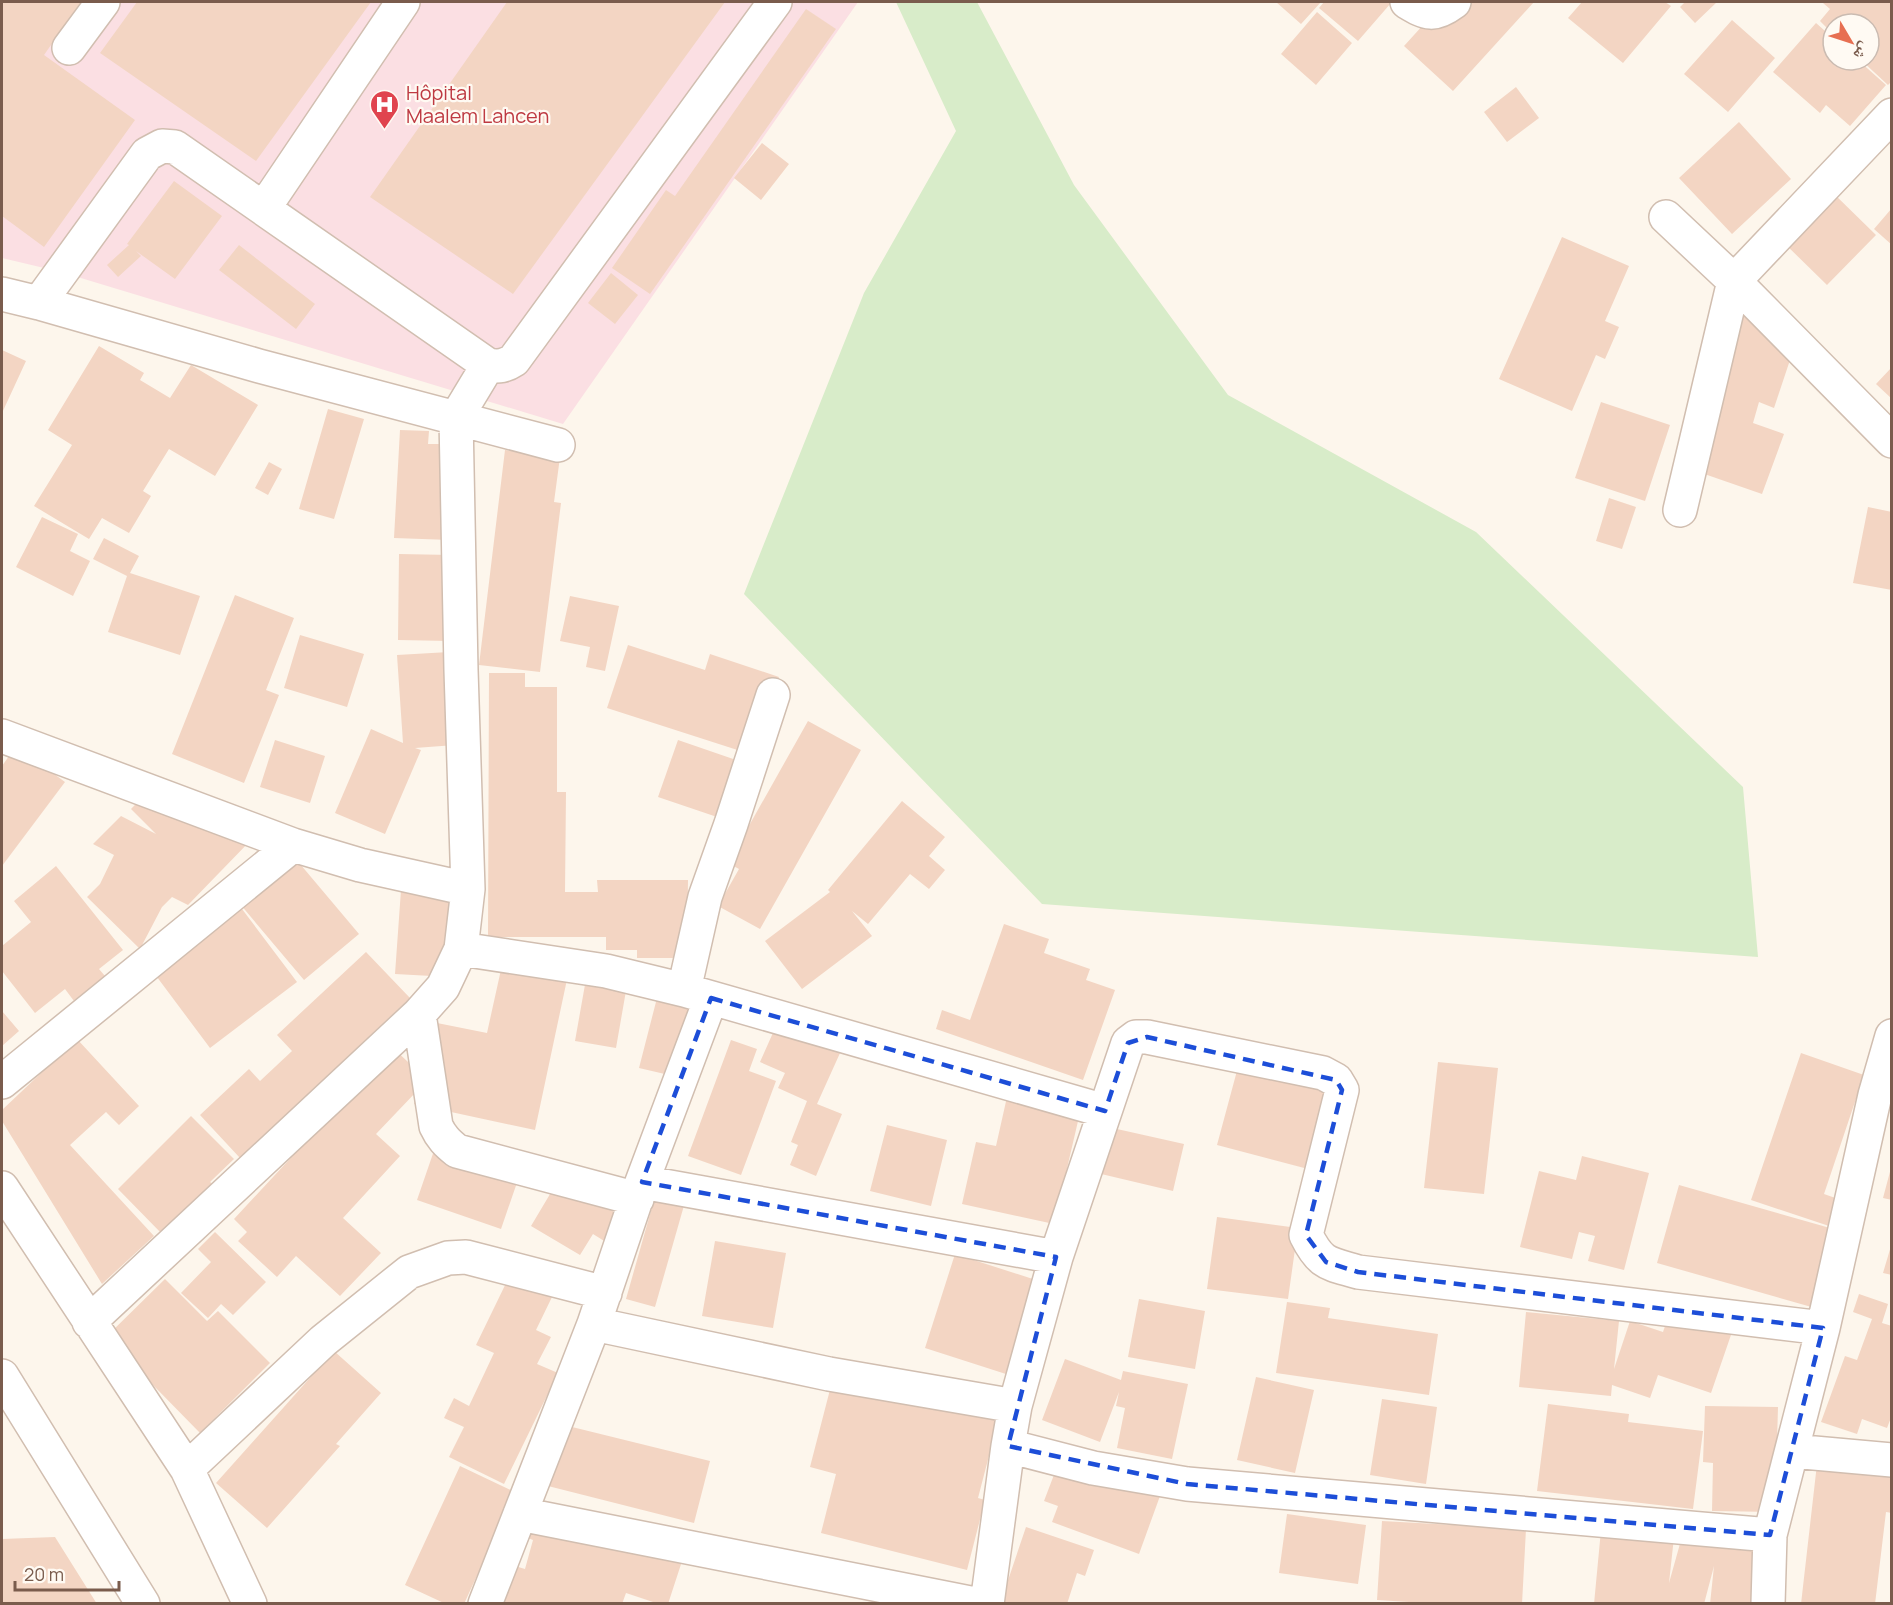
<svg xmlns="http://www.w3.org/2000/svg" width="1893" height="1605" font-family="Manrope,'Noto Naskh Arabic',sans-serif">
	<rect width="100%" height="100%" fill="#fdf6ec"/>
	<!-- medical -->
	<path fill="#fbdfe3" d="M 2,2 L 858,2 L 563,424 L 61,272 L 2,258 Z"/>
	<!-- green -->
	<path fill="#d8ecc9" d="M 896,2 L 977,2 L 1074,185 L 1228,395 L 1476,532 L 1743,787 L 1758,957 L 1042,904 L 744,594 L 864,293 L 956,131 Z"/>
	<!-- building -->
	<path fill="#f3d5c3" d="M 2,2 L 81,2 L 44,55 L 135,120 L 44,247 L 2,216 Z
		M 137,2 L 371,2 L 256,161 L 100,53 Z
		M 507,2 L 725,2 L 513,294 L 370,197 Z
		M 1276,2 L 1321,2 L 1301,24 Z
		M 1324,2 L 1389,2 L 1391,3 L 1358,41 L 1319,8 Z
		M 1444,2 L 1534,2 L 1453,91 L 1404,46 Z
		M 1582,2 L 1665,2 L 1671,6 L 1623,63 L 1568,18 Z
		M 1685,2 L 1717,2 L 1695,23 L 1680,7 Z
		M 1825,2 L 1892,2 L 1892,81 L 1888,85 L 1861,60 L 1869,60 L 1869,24 L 1833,24 L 1833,34 L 1820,21 L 1830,9 L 1823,3 Z
		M 806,9 L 836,29 L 650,294 L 612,268 L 666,190 L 675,196 Z
		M 1317,12 L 1352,43 L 1316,85 L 1281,54 Z
		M 1732,20 L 1775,58 L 1728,112 L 1684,74 Z
		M 1816,23 L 1833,38 L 1833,60 L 1858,60 L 1886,85 L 1850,126 L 1826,105 L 1820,113 L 1773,72 Z
		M 1516,87 L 1539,118 L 1507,142 L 1484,112 Z
		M 1739,122 L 1791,179 L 1732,234 L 1679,178 Z
		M 762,143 L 789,164 L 761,200 L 734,178 Z
		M 174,181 L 222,216 L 175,279 L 136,251 L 141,256 L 118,277 L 107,265 L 129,245 L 127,244 Z
		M 1829,189 L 1876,235 L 1827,285 L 1780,239 Z
		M 1892,208 L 1892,245 L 1874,229 Z
		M 1562,237 L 1629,266 L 1605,321 L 1619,327 L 1605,359 L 1596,355 L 1572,411 L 1499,379 Z
		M 239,245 L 315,304 L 296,329 L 219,270 Z
		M 611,273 L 638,295 L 615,324 L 588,303 Z
		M 1733,307 L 1780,323 L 1793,351 L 1774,408 L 1759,402 L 1753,423 L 1784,434 L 1762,494 L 1690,469 Z
		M 99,346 L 144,373 L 140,380 L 170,398 L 191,365 L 258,405 L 215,476 L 169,449 L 143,491 L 151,496 L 129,533 L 102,518 L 89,539 L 34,506 L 72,445 L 48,430 Z
		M 2,350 L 26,361 L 2,413 Z
		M 1892,367 L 1892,399 L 1876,384 Z
		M 1601,402 L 1670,425 L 1645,501 L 1575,478 Z
		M 328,409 L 364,419 L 334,519 L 299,509 Z
		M 400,430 L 429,431 L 428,444 L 455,444 L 450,540 L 394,538 Z
		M 505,450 L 560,457 L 554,502 L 561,503 L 540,672 L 479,665 Z
		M 269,462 L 282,469 L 268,495 L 255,488 Z
		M 1609,498 L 1636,507 L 1622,549 L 1596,541 Z
		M 1868,507 L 1892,512 L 1892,590 L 1853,583 Z
		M 42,517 L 78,534 L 70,551 L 90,561 L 73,596 L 16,567 Z
		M 104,538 L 139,556 L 130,573 L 200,596 L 180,655 L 108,632 L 127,576 L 93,559 Z
		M 399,554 L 452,555 L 450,641 L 398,640 Z
		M 235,595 L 294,618 L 266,690 L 279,695 L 244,783 L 172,754 Z
		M 570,596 L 619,606 L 605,671 L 586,667 L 590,647 L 560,641 Z
		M 300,635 L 364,654 L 347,707 L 284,688 Z
		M 628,645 L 705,670 L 710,654 L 779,677 L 753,755 L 607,708 Z
		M 449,652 L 455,745 L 415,748 L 421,750 L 385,834 L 335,813 L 371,729 L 403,743 L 397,655 Z
		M 489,673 L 525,673 L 525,687 L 557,687 L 557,792 L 566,792 L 565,892 L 598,892 L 597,880 L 688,880 L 687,958 L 637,958 L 637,950 L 606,950 L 606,937 L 488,937 Z
		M 808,721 L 861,750 L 760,929 L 718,906 L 739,869 L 728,863 Z
		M 275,740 L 325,756 L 310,803 L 260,787 Z
		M 678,740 L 739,761 L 720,818 L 658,797 Z
		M 16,746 L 65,782 L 2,866 L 2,766 Z
		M 156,783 L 252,839 L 188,905 L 172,897 L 162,907 L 140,949 L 87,897 L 100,884 L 114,855 L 93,844 L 121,816 L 156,834 L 131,809 Z
		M 902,801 L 945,837 L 929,856 L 945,870 L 929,889 L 910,874 L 868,924 L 852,911 L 872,936 L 802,989 L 765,941 L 830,892 L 828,890 Z
		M 295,858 L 359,934 L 304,980 L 240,904 Z
		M 56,866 L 123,950 L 99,969 L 105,976 L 74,1001 L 65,989 L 35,1013 L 2,971 L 2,946 L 31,922 L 14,901 Z
		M 402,876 L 457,879 L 450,977 L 395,974 Z
		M 239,905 L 297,982 L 210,1048 L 151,969 Z
		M 1004,924 L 1049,939 L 1044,953 L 1090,969 L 1086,980 L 1115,990 L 1083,1080 L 936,1029 L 942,1010 L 970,1020 Z
		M 366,952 L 410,998 L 240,1158 L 200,1115 L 249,1069 L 260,1081 L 292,1051 L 277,1035 Z
		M 504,956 L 569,970 L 535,1130 L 414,1104 L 417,1091 L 376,1134 L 400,1156 L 343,1218 L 381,1253 L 340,1296 L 296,1256 L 277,1277 L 238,1241 L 247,1232 L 234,1219 L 393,1048 L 421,1074 L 432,1022 L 487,1033 Z
		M 586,979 L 627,985 L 616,1048 L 575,1041 Z
		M 657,998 L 700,1009 L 682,1078 L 639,1068 Z
		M 2,1011 L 19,1031 L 2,1046 Z
		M 776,1026 L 845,1042 L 817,1104 L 842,1114 L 816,1176 L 790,1165 L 798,1145 L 791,1142 L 807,1101 L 778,1088 L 785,1073 L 760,1062 Z
		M 77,1039 L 139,1106 L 119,1125 L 106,1112 L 70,1145 L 154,1236 L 102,1284 L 2,1121 L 2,1110 Z
		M 731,1040 L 757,1049 L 749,1071 L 776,1081 L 741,1175 L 688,1156 Z
		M 1801,1053 L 1864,1075 L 1824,1194 L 1841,1200 L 1832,1227 L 1751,1200 Z
		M 1438,1062 L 1498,1068 L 1484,1194 L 1424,1188 Z
		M 1238,1067 L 1328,1091 L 1308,1169 L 1217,1145 Z
		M 1009,1088 L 1082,1104 L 1054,1224 L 962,1204 L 976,1142 L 996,1146 Z
		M 191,1116 L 234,1159 L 210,1182 L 214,1185 L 163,1235 L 118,1189 Z
		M 887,1125 L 947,1140 L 931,1206 L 870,1191 Z
		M 1108,1127 L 1184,1144 L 1173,1191 L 1097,1173 Z
		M 438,1139 L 522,1168 L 501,1229 L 417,1200 Z
		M 1582,1156 L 1649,1173 L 1624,1270 L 1588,1261 L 1595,1236 L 1579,1232 L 1572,1259 L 1520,1247 L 1539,1171 L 1576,1180 Z
		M 1891,1168 L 1892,1168 L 1892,1200 L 1883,1198 Z
		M 559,1179 L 624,1218 L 609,1244 L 593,1234 L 580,1255 L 531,1226 Z
		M 1679,1185 L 1837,1230 L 1815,1308 L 1657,1263 Z
		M 656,1193 L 685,1202 L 655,1307 L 626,1299 Z
		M 1217,1217 L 1298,1228 L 1288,1299 L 1207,1289 Z
		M 215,1232 L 266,1282 L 233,1315 L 221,1304 L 208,1318 L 181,1293 L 211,1262 L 198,1249 Z
		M 715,1241 L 786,1253 L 773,1328 L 702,1316 Z
		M 1891,1246 L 1892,1246 L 1892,1275 L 1883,1273 Z
		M 955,1254 L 1039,1281 L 1009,1375 L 925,1348 Z
		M 509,1277 L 552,1297 L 536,1330 L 551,1337 L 537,1364 L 558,1373 L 504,1484 L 449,1457 L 464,1427 L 444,1418 L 454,1398 L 469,1406 L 494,1353 L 476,1345 Z
		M 165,1279 L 207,1321 L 218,1311 L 270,1363 L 200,1433 L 106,1337 Z
		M 1859,1294 L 1888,1304 L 1882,1323 L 1892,1326 L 1892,1415 L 1887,1428 L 1862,1419 L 1857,1434 L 1821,1422 L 1845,1356 L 1857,1360 L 1872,1319 L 1853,1312 Z
		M 1139,1299 L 1205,1311 L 1195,1369 L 1128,1357 Z
		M 1287,1302 L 1330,1308 L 1328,1318 L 1438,1334 L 1429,1395 L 1276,1373 Z
		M 1670,1311 L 1732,1332 L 1711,1393 L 1658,1375 L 1650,1398 L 1612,1385 L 1611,1396 L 1519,1387 L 1526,1312 L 1619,1321 L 1614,1369 L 1630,1321 L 1663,1332 Z
		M 334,1351 L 381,1393 L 336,1444 L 340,1446 L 267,1528 L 216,1483 Z
		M 1065,1359 L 1121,1380 L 1123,1371 L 1188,1384 L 1172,1459 L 1117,1448 L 1125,1408 L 1116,1406 L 1119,1392 L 1100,1442 L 1042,1420 Z
		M 1256,1377 L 1314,1390 L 1295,1473 L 1237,1460 Z
		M 833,1378 L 998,1421 L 978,1498 L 985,1500 L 967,1570 L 821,1533 L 836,1474 L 810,1467 Z
		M 1382,1399 L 1437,1407 L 1426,1484 L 1370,1475 Z
		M 1548,1404 L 1629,1414 L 1628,1422 L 1703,1431 L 1693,1509 L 1537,1491 Z
		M 1705,1406 L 1778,1407 L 1775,1512 L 1712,1511 L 1713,1463 L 1703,1462 Z
		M 564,1425 L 710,1461 L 694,1523 L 548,1486 Z
		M 1060,1459 L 1160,1496 L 1139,1554 L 1052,1522 L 1058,1506 L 1044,1501 Z
		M 1817,1464 L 1892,1467 L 1892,1513 L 1886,1512 L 1875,1604 L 1801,1604 Z
		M 460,1466 L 515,1492 L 464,1604 L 446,1604 L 405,1585 Z
		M 533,1507 L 684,1555 L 668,1604 L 659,1604 L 626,1593 L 622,1604 L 503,1604 L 515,1566 L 525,1569 L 533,1540 L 523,1536 Z
		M 1287,1514 L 1366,1525 L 1358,1584 L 1279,1573 Z
		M 1382,1521 L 1526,1529 L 1522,1604 L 1441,1604 L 1377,1600 Z
		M 1026,1527 L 1094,1550 L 1085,1576 L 1077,1573 L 1067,1604 L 1000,1604 Z
		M 1601,1530 L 1674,1537 L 1669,1583 L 1683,1533 L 1773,1542 L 1767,1604 L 1710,1604 L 1714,1566 L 1704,1604 L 1594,1604 Z
		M 55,1537 L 97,1604 L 2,1604 L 2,1539 Z"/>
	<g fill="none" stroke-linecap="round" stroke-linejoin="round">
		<defs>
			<path id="minor" d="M 1407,2 C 1427,14 1434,17 1454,2
				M 69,48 L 103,2
				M 1892,115 L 1734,281 L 1892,441
				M 264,208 L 403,2
				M 1666,217 L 1734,281 L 1680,510
				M 2,294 L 39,303 L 259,366 L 558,445
				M 39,303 L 147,154 L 162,146 L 175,147 L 488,365 C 499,367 505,366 514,360 L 775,2
				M 2,736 L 293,845 L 360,865 L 468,889
				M 461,949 L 606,971 L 684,990 L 1105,1111
				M 684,990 L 705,897 L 731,824 L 773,695
				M 419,1014 L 436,1126 C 441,1137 447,1143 457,1151 L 637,1199
				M 2,1082 L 293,845
				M 642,1182 L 1056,1257 L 1128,1043 L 1136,1037 L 1147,1037 L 1323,1073 L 1336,1080 L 1342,1090 L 1306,1235 C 1321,1265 1328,1263 1358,1272 L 1823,1328
				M 2,1188 L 187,1469 L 250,1604
				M 89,1322 L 419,1014 L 443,987 L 461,949 L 468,889 L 461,670 L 456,418 L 488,365
				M 594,1324 L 829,1374 L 1015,1406
				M 2,1376 L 143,1604
				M 1008,1446 L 1093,1468 L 1187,1484 L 1770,1535
				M 1792,1451 L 1892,1460
				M 187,1469 L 323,1341 L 409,1272 L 448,1258 L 466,1257 L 605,1293
				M 520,1514 L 975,1604
				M 485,1604 L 594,1324 L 642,1182 L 711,998
				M 987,1604 L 1008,1446 L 1015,1406 L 1056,1257
				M 1768,1604 L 1770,1535 L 1823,1328 L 1875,1095 L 1892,1036"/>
		</defs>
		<!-- minor casing -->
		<use href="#minor" stroke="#d1beb0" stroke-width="36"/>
		<!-- minor -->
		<use href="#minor" stroke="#fff" stroke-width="33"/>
	</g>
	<!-- marked area -->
	<path fill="none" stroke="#1d4ed8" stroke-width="4.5" stroke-dasharray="12 8" stroke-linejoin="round" d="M 711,998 L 1105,1111 L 1128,1043 L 1147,1037 L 1336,1080 L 1342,1090 L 1306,1235 L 1326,1262 L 1358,1272 L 1823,1328 L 1770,1535 L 1187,1484 L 1008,1446 L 1056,1257 L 642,1182 Z"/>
	<!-- icons -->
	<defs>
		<symbol id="hospital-pin" viewBox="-11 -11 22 30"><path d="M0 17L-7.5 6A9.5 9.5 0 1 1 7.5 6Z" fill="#e0444e" stroke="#fffaf3"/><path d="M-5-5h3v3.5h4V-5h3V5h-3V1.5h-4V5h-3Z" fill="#fff"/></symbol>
	</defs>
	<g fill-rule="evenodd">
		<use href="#hospital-pin" x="368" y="88" width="33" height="45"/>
	</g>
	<g text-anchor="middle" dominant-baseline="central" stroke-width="4.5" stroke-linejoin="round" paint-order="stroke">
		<!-- health labels -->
		<g font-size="20" fill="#be3a42" stroke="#fffaf3" text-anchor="start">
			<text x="406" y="92">Hôpital<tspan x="406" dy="23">Maalem Lahcen</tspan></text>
		</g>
	</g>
	<!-- border -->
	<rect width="1893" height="1605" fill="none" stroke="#7a5c4d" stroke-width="6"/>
	<!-- north arrow -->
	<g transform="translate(1851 42) rotate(129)"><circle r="28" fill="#fffaf3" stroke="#cabbb1" stroke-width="1.5"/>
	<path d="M0-4.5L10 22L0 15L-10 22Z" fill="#e76f51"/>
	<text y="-9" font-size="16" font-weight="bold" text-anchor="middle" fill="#7a5c4d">ش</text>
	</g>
	<!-- scale -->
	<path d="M15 1581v9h104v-9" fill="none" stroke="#7a5c4d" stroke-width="3"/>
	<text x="24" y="1581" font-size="18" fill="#7a5c4d" stroke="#fffaf3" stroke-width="4.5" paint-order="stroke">20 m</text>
</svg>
